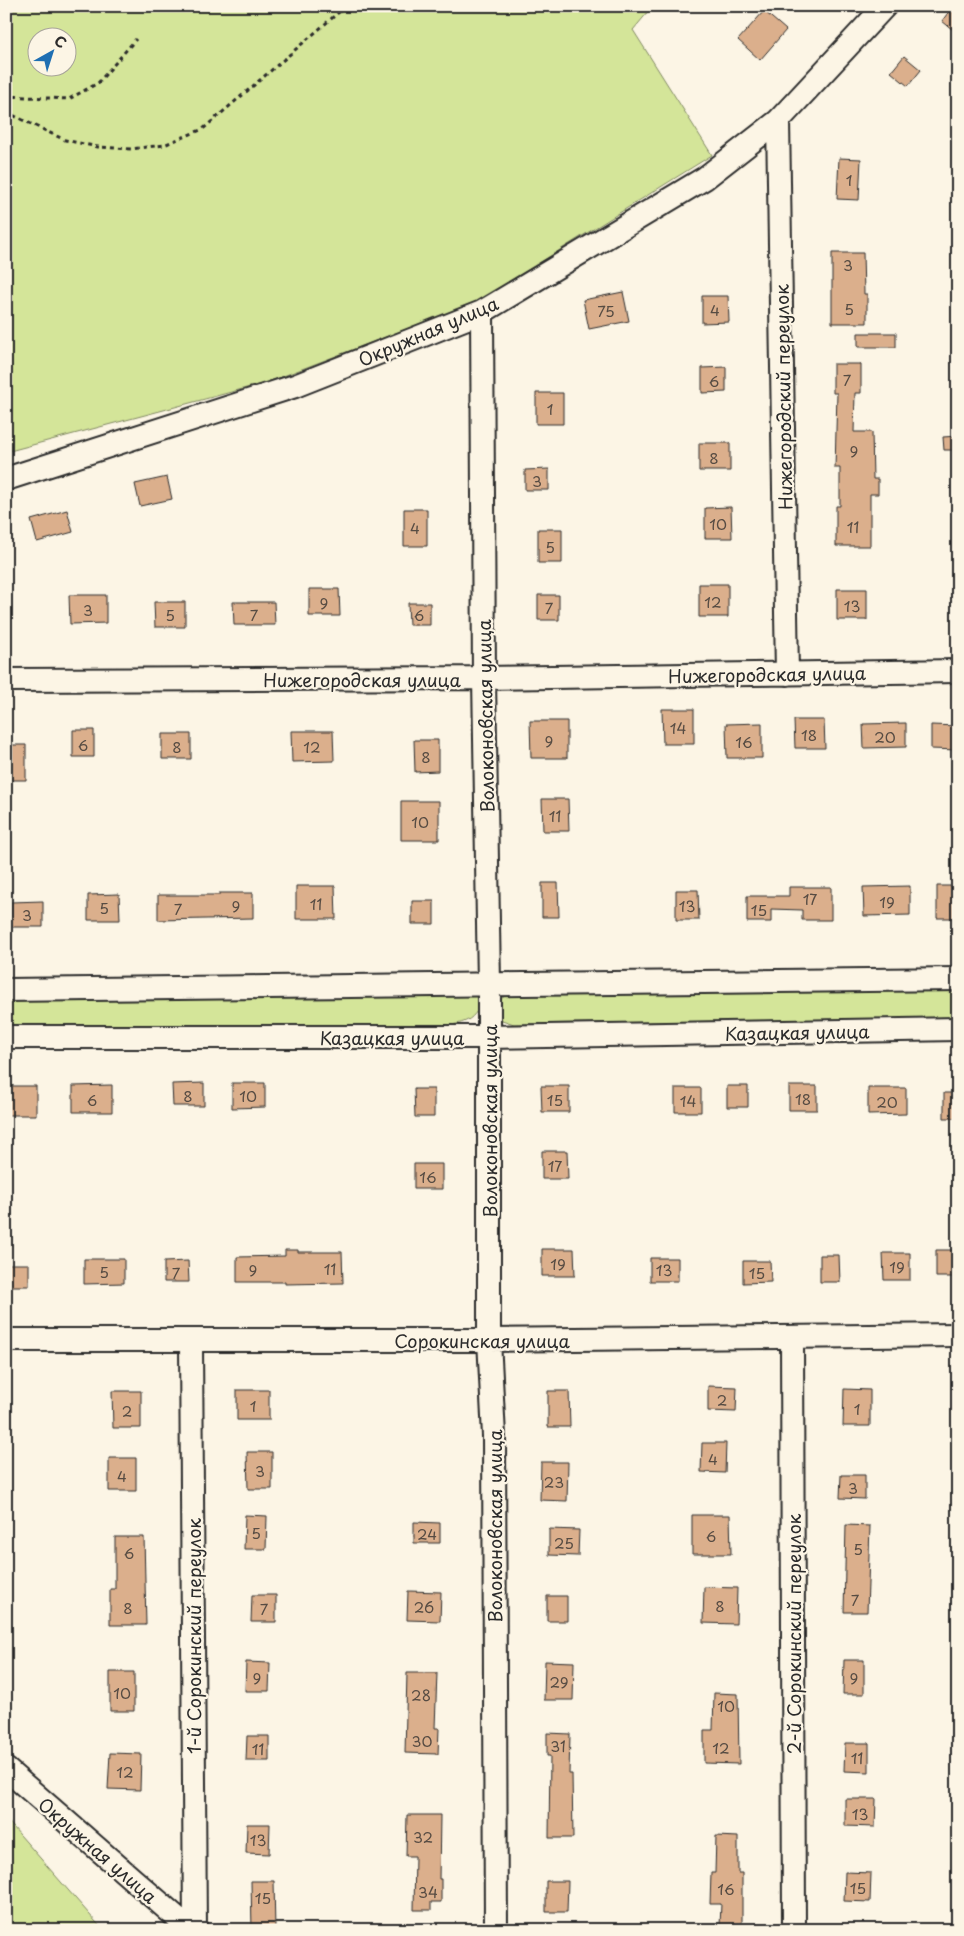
<svg xmlns="http://www.w3.org/2000/svg" width="964" height="1936" font-family="'Playpen Sans',sans-serif">
	<rect width="100%" height="100%" fill="#fcf5e5"/>
	<filter id="ink" filterUnits="userSpaceOnUse"><feTurbulence type="fractalNoise" baseFrequency=".02" numOctaves="2"/><feDisplacementMap in="SourceGraphic" scale="10" xChannelSelector="R" yChannelSelector="G"/><feConvolveMatrix kernelMatrix="1 2 1 2 8 2 1 2 1" color-interpolation-filters="sRGB"/></filter>
	<g filter="url(#ink)">
		<!-- green -->
		<path fill="#d4e599" stroke="#808862" fill-rule="evenodd" d="M 6,6 L 653,6 L 633,30 L 712,155 L 475,303 L 265,383 L 6,452 ZM 38,38 L 68,38 L 68,68 L 38,68 Z
			M 958,985 L 958,1018 L 514,1024 L 502,1020 L 497,1011 L 499,1000 L 513,991 Z
			M 478,996 L 481,1004 C 473,1019 468,1022 451,1025 L 6,1027 L 6,997 Z
			M 6,1819 L 103,1930 L 6,1930 Z"/>
		<!-- building -->
		<path fill="#dbaf8c" stroke="#2b2b2b" d="M 953,6 L 958,6 L 958,34 L 942,21 Z
			M 764,11 L 786,30 L 760,60 L 738,40 Z
			M 904,56 L 921,70 L 908,86 L 891,72 Z
			M 839,158 L 861,159 L 859,200 L 837,199 Z
			M 832,253 L 863,253 L 864,294 L 867,294 L 867,323 L 832,323 Z
			M 623,292 L 629,321 L 589,329 L 583,300 Z
			M 702,296 L 728,296 L 729,322 L 702,323 Z
			M 858,333 L 896,333 L 896,347 L 858,347 Z
			M 833,364 L 861,364 L 861,393 L 855,393 L 854,432 L 872,432 L 873,479 L 878,479 L 878,494 L 870,494 L 870,546 L 836,546 L 836,506 L 840,506 L 840,468 L 835,468 L 837,393 L 833,393 Z
			M 726,367 L 726,392 L 702,393 L 702,368 Z
			M 536,393 L 563,393 L 563,424 L 536,424 Z
			M 958,436 L 958,450 L 944,450 L 943,437 Z
			M 699,443 L 730,443 L 730,471 L 699,471 Z
			M 549,469 L 549,490 L 525,490 L 525,470 Z
			M 167,477 L 172,499 L 140,506 L 135,484 Z
			M 731,507 L 732,538 L 705,538 L 705,508 Z
			M 404,509 L 427,509 L 427,546 L 404,546 Z
			M 67,510 L 73,532 L 37,542 L 31,520 Z
			M 538,529 L 562,529 L 562,563 L 538,563 Z
			M 699,584 L 728,584 L 728,617 L 699,617 Z
			M 309,589 L 339,589 L 340,616 L 309,616 Z
			M 837,589 L 867,589 L 867,620 L 837,620 Z
			M 69,595 L 106,595 L 106,623 L 70,624 Z
			M 538,595 L 559,595 L 559,620 L 538,620 Z
			M 154,602 L 185,602 L 185,627 L 155,627 Z
			M 233,602 L 274,602 L 275,625 L 234,625 Z
			M 408,603 L 430,603 L 430,625 L 409,625 Z
			M 662,709 L 694,709 L 694,744 L 663,744 Z
			M 794,720 L 824,720 L 825,748 L 795,748 Z
			M 530,721 L 567,721 L 567,758 L 531,758 Z
			M 762,723 L 762,758 L 727,758 L 726,724 Z
			M 906,723 L 906,747 L 864,748 L 863,724 Z
			M 931,725 L 958,726 L 958,750 L 931,749 Z
			M 73,730 L 94,730 L 94,757 L 73,757 Z
			M 291,731 L 333,731 L 334,761 L 292,762 Z
			M 162,734 L 191,734 L 191,759 L 162,759 Z
			M 414,740 L 438,740 L 438,771 L 415,772 Z
			M 6,745 L 26,745 L 26,780 L 6,780 Z
			M 542,799 L 568,799 L 569,831 L 543,831 Z
			M 401,801 L 439,801 L 439,840 L 401,840 Z
			M 542,883 L 558,883 L 559,917 L 542,917 Z
			M 296,886 L 335,886 L 336,919 L 296,919 Z
			M 910,886 L 910,915 L 864,916 L 863,887 Z
			M 937,886 L 958,886 L 958,918 L 937,918 Z
			M 789,887 L 831,887 L 831,920 L 802,920 L 802,910 L 771,909 L 771,922 L 747,922 L 747,896 L 789,896 Z
			M 676,890 L 698,890 L 699,920 L 676,920 Z
			M 219,893 L 253,893 L 253,918 L 158,920 L 158,895 L 219,895 Z
			M 119,894 L 120,920 L 88,920 L 88,895 Z
			M 43,901 L 43,927 L 11,927 L 11,902 Z
			M 412,901 L 434,901 L 434,924 L 412,924 Z
			M 204,1083 L 204,1106 L 173,1106 L 172,1084 Z
			M 232,1083 L 265,1083 L 265,1107 L 232,1108 Z
			M 112,1085 L 112,1112 L 73,1112 L 73,1086 Z
			M 6,1086 L 36,1086 L 36,1115 L 6,1115 Z
			M 541,1086 L 569,1086 L 569,1112 L 542,1112 Z
			M 727,1086 L 748,1086 L 748,1107 L 727,1107 Z
			M 789,1086 L 817,1086 L 817,1110 L 789,1110 Z
			M 675,1088 L 701,1088 L 701,1112 L 675,1112 Z
			M 868,1088 L 906,1088 L 906,1114 L 868,1115 Z
			M 414,1089 L 434,1089 L 434,1117 L 415,1117 Z
			M 944,1093 L 958,1093 L 958,1118 L 944,1118 Z
			M 542,1151 L 567,1151 L 568,1179 L 542,1179 Z
			M 414,1164 L 442,1164 L 442,1189 L 414,1189 Z
			M 542,1249 L 574,1249 L 575,1276 L 542,1276 Z
			M 285,1250 L 298,1250 L 298,1252 L 342,1252 L 343,1283 L 285,1284 L 285,1282 L 237,1282 L 237,1257 L 285,1256 Z
			M 936,1250 L 958,1250 L 958,1277 L 936,1277 Z
			M 883,1253 L 910,1253 L 910,1280 L 884,1280 Z
			M 820,1255 L 839,1255 L 840,1282 L 820,1282 Z
			M 650,1258 L 678,1258 L 678,1281 L 650,1281 Z
			M 84,1259 L 124,1259 L 124,1283 L 84,1284 Z
			M 188,1261 L 189,1282 L 164,1282 L 164,1262 Z
			M 743,1261 L 770,1261 L 771,1282 L 743,1283 Z
			M 6,1264 L 29,1264 L 29,1286 L 6,1286 Z
			M 708,1386 L 737,1387 L 736,1412 L 708,1411 Z
			M 844,1389 L 870,1390 L 870,1426 L 843,1426 Z
			M 237,1390 L 269,1390 L 269,1420 L 237,1420 Z
			M 112,1391 L 141,1391 L 141,1428 L 113,1428 Z
			M 548,1391 L 569,1391 L 570,1427 L 548,1427 Z
			M 702,1443 L 726,1443 L 725,1473 L 701,1472 Z
			M 247,1452 L 272,1452 L 272,1489 L 248,1489 Z
			M 109,1458 L 136,1458 L 136,1491 L 109,1491 Z
			M 541,1462 L 568,1462 L 567,1501 L 540,1500 Z
			M 841,1475 L 865,1475 L 865,1499 L 840,1498 Z
			M 245,1515 L 267,1516 L 266,1549 L 244,1549 Z
			M 692,1515 L 730,1515 L 731,1554 L 692,1554 Z
			M 414,1522 L 440,1523 L 440,1543 L 414,1543 Z
			M 846,1525 L 870,1526 L 867,1612 L 844,1612 Z
			M 549,1529 L 579,1530 L 578,1556 L 549,1555 Z
			M 115,1537 L 144,1537 L 146,1625 L 110,1625 L 110,1589 L 115,1589 Z
			M 704,1587 L 737,1588 L 736,1624 L 703,1623 Z
			M 408,1591 L 441,1592 L 440,1621 L 407,1620 Z
			M 252,1595 L 276,1595 L 276,1622 L 251,1622 Z
			M 547,1596 L 567,1596 L 567,1621 L 547,1621 Z
			M 844,1660 L 864,1660 L 864,1694 L 843,1694 Z
			M 545,1661 L 574,1662 L 573,1700 L 544,1700 Z
			M 246,1662 L 270,1663 L 269,1691 L 245,1691 Z
			M 110,1672 L 134,1672 L 134,1711 L 110,1711 Z
			M 407,1673 L 437,1673 L 435,1728 L 439,1728 L 438,1754 L 405,1753 Z
			M 714,1693 L 738,1694 L 739,1764 L 704,1763 L 704,1730 L 713,1730 Z
			M 547,1733 L 570,1734 L 569,1774 L 572,1774 L 573,1838 L 549,1838 L 550,1756 L 547,1756 Z
			M 247,1736 L 269,1736 L 269,1761 L 246,1761 Z
			M 845,1743 L 869,1743 L 869,1772 L 844,1771 Z
			M 110,1753 L 141,1754 L 140,1790 L 108,1789 Z
			M 845,1799 L 876,1799 L 875,1827 L 845,1826 Z
			M 407,1815 L 440,1815 L 439,1879 L 441,1879 L 441,1902 L 431,1902 L 431,1910 L 414,1910 L 415,1856 L 406,1856 Z
			M 247,1824 L 270,1824 L 269,1854 L 246,1853 Z
			M 716,1836 L 738,1837 L 738,1873 L 742,1873 L 742,1927 L 720,1926 L 721,1904 L 710,1904 L 711,1873 L 715,1873 Z
			M 845,1872 L 871,1873 L 870,1902 L 844,1901 Z
			M 251,1881 L 274,1881 L 275,1930 L 252,1930 Z
			M 546,1881 L 568,1881 L 567,1912 L 546,1912 Z"/>
		<g fill="none" stroke-linecap="round" stroke-linejoin="round">
			<defs>
				<path id="minor" d="M 778,121 L 787,674
					M 482,312 L 484,678 L 489,984 L 489,1340 L 494,1436 L 496,1930
					M 6,479 L 295,386 L 482,312 L 705,178 L 778,121 L 885,6
					M 6,680 L 484,678 L 958,671
					M 6,990 L 958,979
					M 6,1037 L 488,1037 L 958,1029
					M 792,1337 L 794,1930
					M 6,1340 L 489,1340 L 958,1335
					M 191,1342 L 195,1930
					M 6,1769 L 191,1930"/>
			</defs>
			<!-- minor casing -->
			<use href="#minor" stroke="#2b2b2b" stroke-width="26"/>
			<!-- path -->
			<path stroke="#2b2b2b" stroke-width="3" stroke-dasharray="4 4" stroke-linecap="butt" d="M 6,96 L 69,99 L 98,83 L 136,39
				M 6,112 L 65,140 L 98,147 L 131,149 L 164,145 L 203,129 L 346,6"/>
			<!-- minor -->
			<use href="#minor" stroke="#fcf5e5" stroke-width="22"/>
		</g>
	</g>
	<g text-anchor="middle" dominant-baseline="central" stroke-width="4.5" stroke-linejoin="round" paint-order="stroke">
		<!-- number labels -->
		<g font-size="15" fill="#574c43">
			<text x="849" y="179">1</text>
			<text x="848" y="264">3</text>
			<text x="849" y="308">5</text>
			<text x="715" y="309">4</text>
			<text x="606" y="310">75</text>
			<text x="847" y="379">7</text>
			<text x="714" y="380">6</text>
			<text x="550" y="408">1</text>
			<text x="854" y="450">9</text>
			<text x="714" y="457">8</text>
			<text x="537" y="480">3</text>
			<text x="718" y="523">10</text>
			<text x="853" y="526">11</text>
			<text x="415" y="527">4</text>
			<text x="550" y="546">5</text>
			<text x="713" y="601">12</text>
			<text x="324" y="602">9</text>
			<text x="852" y="605">13</text>
			<text x="549" y="607">7</text>
			<text x="88" y="609">3</text>
			<text x="170" y="614">5</text>
			<text x="254" y="614">7</text>
			<text x="419" y="614">6</text>
			<text x="678" y="727">14</text>
			<text x="809" y="734">18</text>
			<text x="885" y="736">20</text>
			<text x="549" y="740">9</text>
			<text x="744" y="741">16</text>
			<text x="83" y="744">6</text>
			<text x="177" y="746">8</text>
			<text x="312" y="746">12</text>
			<text x="426" y="756">8</text>
			<text x="555" y="815">11</text>
			<text x="420" y="821">10</text>
			<text x="810" y="898">17</text>
			<text x="887" y="901">19</text>
			<text x="316" y="903">11</text>
			<text x="236" y="905">9</text>
			<text x="687" y="905">13</text>
			<text x="104" y="907">5</text>
			<text x="178" y="908">7</text>
			<text x="759" y="909">15</text>
			<text x="27" y="914">3</text>
			<text x="188" y="1095">8</text>
			<text x="248" y="1095">10</text>
			<text x="803" y="1098">18</text>
			<text x="92" y="1099">6</text>
			<text x="555" y="1099">15</text>
			<text x="688" y="1100">14</text>
			<text x="887" y="1101">20</text>
			<text x="555" y="1165">17</text>
			<text x="428" y="1176">16</text>
			<text x="558" y="1263">19</text>
			<text x="897" y="1266">19</text>
			<text x="330" y="1268">11</text>
			<text x="253" y="1269">9</text>
			<text x="664" y="1269">13</text>
			<text x="104" y="1271">5</text>
			<text x="176" y="1272">7</text>
			<text x="757" y="1272">15</text>
			<text x="722" y="1399">2</text>
			<text x="253" y="1405">1</text>
			<text x="857" y="1408">1</text>
			<text x="127" y="1410">2</text>
			<text x="713" y="1458">4</text>
			<text x="260" y="1470">3</text>
			<text x="122" y="1475">4</text>
			<text x="554" y="1481">23</text>
			<text x="853" y="1487">3</text>
			<text x="256" y="1532">5</text>
			<text x="427" y="1533">24</text>
			<text x="711" y="1535">6</text>
			<text x="564" y="1542">25</text>
			<text x="858" y="1548">5</text>
			<text x="129" y="1552">6</text>
			<text x="855" y="1599">7</text>
			<text x="720" y="1605">8</text>
			<text x="424" y="1606">26</text>
			<text x="128" y="1607">8</text>
			<text x="264" y="1608">7</text>
			<text x="257" y="1677">9</text>
			<text x="854" y="1677">9</text>
			<text x="559" y="1681">29</text>
			<text x="122" y="1692">10</text>
			<text x="421" y="1694">28</text>
			<text x="726" y="1705">10</text>
			<text x="422" y="1740">30</text>
			<text x="558" y="1745">31</text>
			<text x="721" y="1747">12</text>
			<text x="258" y="1748">11</text>
			<text x="857" y="1757">11</text>
			<text x="125" y="1771">12</text>
			<text x="860" y="1813">13</text>
			<text x="423" y="1836">32</text>
			<text x="258" y="1839">13</text>
			<text x="858" y="1887">15</text>
			<text x="726" y="1888">16</text>
			<text x="428" y="1891">34</text>
			<text x="263" y="1897">15</text>
		</g>
		<!-- street labels -->
		<g font-size="18" fill="#2b2b2b" stroke="#fcf5e5">
			<text transform="translate(428 331) rotate(-23)">Окружная улица</text>
			<text transform="translate(783 397) rotate(-91)">Нижегородский переулок</text>
			<text transform="translate(767 674) rotate(-1)">Нижегородская улица</text>
			<text x="362" y="679">Нижегородская улица</text>
			<text transform="translate(485 716) rotate(-91)">Волоконовская улица</text>
			<text transform="translate(797 1032) rotate(-1)">Казацкая улица</text>
			<text x="392" y="1037">Казацкая улица</text>
			<text transform="translate(489 1121) rotate(-90)">Волоконовская улица</text>
			<text x="482" y="1340">Сорокинская улица</text>
			<text transform="translate(494 1526) rotate(-90)">Волоконовская улица</text>
			<text transform="translate(793 1634) rotate(-90)">2-й Сорокинский переулок</text>
			<text transform="translate(193 1636) rotate(-90)">1-й Сорокинский переулок</text>
			<text transform="translate(98 1850) rotate(41)">Окружная улица</text>
		</g>
	</g>
	<!-- margin -->
	<rect width="964" height="1936" fill="none" stroke="#fcf5e5" stroke-width="25"/>
	<rect x="12" y="12" width="939" height="1911" fill="none" stroke="#2b2b2b" stroke-width="2" filter="url(#ink)"/>
	<!-- north arrow -->
	<g transform="translate(52 52) rotate(39)"><circle r="24" fill="#fcf5e5" stroke="#a8a49b"/>
	<path d="M0-4L9 19L0 12L-9 19Z" fill="#1f6fb2"/>
	<text y="-8" font-size="14" font-weight="bold" text-anchor="middle" fill="#2b2b2b">С</text>
	</g>
</svg>
